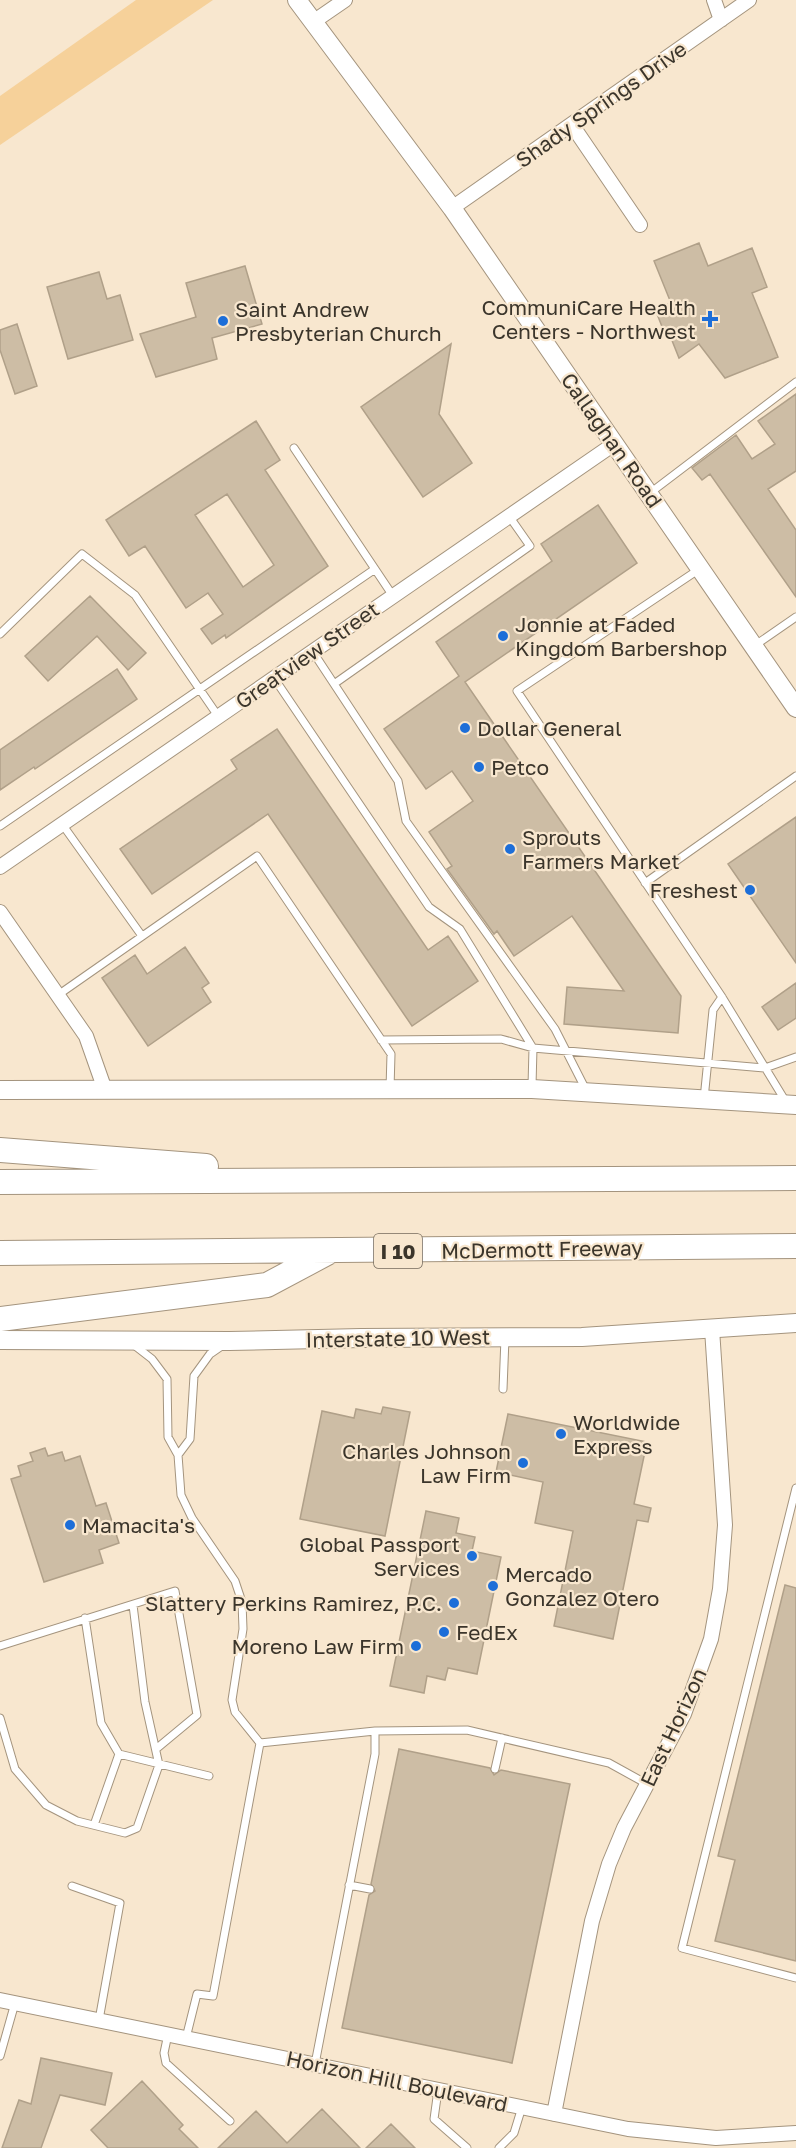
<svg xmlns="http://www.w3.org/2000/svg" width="796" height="2148" font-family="'Golos Text',sans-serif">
	<rect width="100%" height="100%" fill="#f8e7cf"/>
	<!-- green -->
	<path fill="#f6d19a" d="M 136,0 L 213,0 L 0,145 L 0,96 Z"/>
	<!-- building -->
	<path fill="#cdbda5" stroke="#b0a089" stroke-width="1.5" fill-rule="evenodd" d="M 699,243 L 708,266 L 752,248 L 767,287 L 752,293 L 778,357 L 725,378 L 699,344 L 679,358 L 667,328 L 663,329 L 655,309 L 671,303 L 654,261 Z
		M 245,266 L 262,324 L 212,338 L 217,359 L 156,377 L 140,334 L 196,317 L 186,283 Z
		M 99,272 L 107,299 L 120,295 L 133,340 L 68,359 L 47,287 Z
		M 17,324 L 37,386 L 15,394 L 0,350 L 0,330 Z
		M 451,344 L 439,414 L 472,463 L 423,497 L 361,407 Z
		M 796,394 L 796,471 L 768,489 L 796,530 L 796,597 L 710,474 L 702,480 L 692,468 L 736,435 L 752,459 L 775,444 L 758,421 Z
		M 256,421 L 280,460 L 265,470 L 328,566 L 226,638 L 225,635 L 212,644 L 201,629 L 223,614 L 208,593 L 186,608 L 145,546 L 129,556 L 106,520 ZM 227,494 L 274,565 L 243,587 L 195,515 Z
		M 598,505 L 637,563 L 465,682 L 681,996 L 678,1033 L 564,1024 L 567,987 L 624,991 L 572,916 L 514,956 L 497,931 L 494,934 L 447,869 L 452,866 L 429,832 L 473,801 L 452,771 L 426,789 L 384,729 L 459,676 L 436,642 L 552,561 L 541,544 Z
		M 90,596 L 146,653 L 128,670 L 97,636 L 48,681 L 25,656 Z
		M 117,669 L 137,699 L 35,769 L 34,767 L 0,790 L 0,750 Z
		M 277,729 L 428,950 L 448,936 L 478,981 L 412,1026 L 268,814 L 152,894 L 120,849 L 237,769 L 231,760 Z
		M 796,817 L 796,963 L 728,864 Z
		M 185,947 L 209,983 L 202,988 L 211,1002 L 148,1046 L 102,978 L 135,955 L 147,974 Z
		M 796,983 L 796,1018 L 778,1030 L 762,1007 Z
		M 383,1407 L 410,1412 L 385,1536 L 300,1519 L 322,1411 L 354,1418 L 356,1409 L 381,1414 Z
		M 508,1414 L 647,1442 L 634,1504 L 651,1508 L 648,1522 L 637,1520 L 613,1639 L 554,1626 L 573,1531 L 535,1523 L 543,1482 L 496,1472 Z
		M 45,1448 L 48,1456 L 62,1452 L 65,1461 L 80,1456 L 96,1506 L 106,1503 L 119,1543 L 99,1550 L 103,1563 L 44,1582 L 11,1479 L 21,1476 L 18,1466 L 33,1461 L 30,1453 Z
		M 426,1511 L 459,1518 L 456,1533 L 475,1537 L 472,1551 L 501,1557 L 477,1674 L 448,1668 L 445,1680 L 427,1676 L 424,1693 L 390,1686 Z
		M 785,1585 L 796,1588 L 796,1961 L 715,1941 L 735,1860 L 718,1856 Z
		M 399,1749 L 490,1768 L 494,1775 L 501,1770 L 570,1784 L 512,2063 L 342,2028 L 369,1895 L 375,1891 L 371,1884 Z
		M 41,2058 L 112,2073 L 105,2105 L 60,2095 L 41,2148 L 2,2148 L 19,2100 L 31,2104 Z
		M 142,2081 L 183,2125 L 179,2129 L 198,2148 L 108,2148 L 91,2130 Z
		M 322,2109 L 360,2148 L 218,2148 L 256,2111 L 287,2143 Z
		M 391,2124 L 415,2148 L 366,2148 Z"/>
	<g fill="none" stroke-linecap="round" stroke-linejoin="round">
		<defs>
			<path id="service" d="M 294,448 L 393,596
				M 650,493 L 796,382
				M 698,570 L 517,691 L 722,997 L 786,1102
				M 0,634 L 82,554 L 135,595 L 218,716
				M 754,646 L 796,617
				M 313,652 L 398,781 L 406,821 L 555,1029 L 586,1090
				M 274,678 L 429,907 L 460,929 L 533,1048 L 532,1086
				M 334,684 L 530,546 L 509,516
				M 62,824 L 142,936
				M 0,826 L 375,569
				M 645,883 L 796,776
				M 58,995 L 257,856 L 391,1054 L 390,1089
				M 381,1040 L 501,1039 L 533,1048 L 765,1068 L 796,1057
				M 704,1099 L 713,1010 L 722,997
				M 134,1345 L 152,1359 L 167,1379 L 168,1437 L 178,1455 L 181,1495 L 192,1518 L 235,1581 L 242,1602 L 243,1629 L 232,1700 L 235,1712 L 260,1743
				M 503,1389 L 505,1338
				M 178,1455 L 190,1439 L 194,1376 L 210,1354 L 223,1345
				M 796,1488 L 682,1948 L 796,1978
				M 85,1618 L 101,1723 L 119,1754 L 209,1776
				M 0,1646 L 175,1591 L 197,1715 L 156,1749
				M 0,1718 L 15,1769 L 46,1805 L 77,1821 L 125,1833 L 137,1828 L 159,1765 L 145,1702 L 133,1605
				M 260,1743 L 375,1731 L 467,1730 L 609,1763 L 647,1784
				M 495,1769 L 502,1738
				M 94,1825 L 119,1754
				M 349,1885 L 370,1889
				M 72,1886 L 120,1903 L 99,2020
				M 168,2034 L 164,2053 L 166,2063 L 230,2121
				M 186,2038 L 197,1994 L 213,1996 L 260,1743
				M 0,2056 L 15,2003
				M 315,2064 L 375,1754 L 375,1731
				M 438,2090 L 434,2119 L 467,2148
				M 499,2148 L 514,2133 L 522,2107"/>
			<path id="minor" d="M 714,0 L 721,20
				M 313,22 L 345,0
				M 572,125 L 640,225
				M 452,208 L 749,0
				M 0,867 L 614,444
				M 0,912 L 86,1036 L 105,1090
				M 0,2000 L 628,2129 L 716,2138 L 796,2133
				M 554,2114 L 592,1921 L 609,1864 L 624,1828 L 684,1714 L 711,1639 L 720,1589 L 725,1525 L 712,1329"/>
			<path id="secondary" d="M 297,0 L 452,208 L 796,708
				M 0,1090 L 532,1089 L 796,1105
				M 0,1340 L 229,1341 L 361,1338 L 582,1337 L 796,1323"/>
			<path id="motorway" d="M 0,1150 L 206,1166
				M 0,1182 L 796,1178
				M 0,1253 L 796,1246
				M 0,1319 L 267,1285 L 327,1253"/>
		</defs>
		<!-- service casing -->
		<use href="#service" stroke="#a4947e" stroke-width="9"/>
		<!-- minor casing -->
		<use href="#minor" stroke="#a4947e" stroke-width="16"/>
		<!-- secondary casing -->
		<use href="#secondary" stroke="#a4947e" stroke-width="20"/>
		<!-- motorway casing -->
		<use href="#motorway" stroke="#a4947e" stroke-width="26"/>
		<!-- service -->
		<use href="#service" stroke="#fff" stroke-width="7"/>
		<!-- minor -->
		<use href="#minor" stroke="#fff" stroke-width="14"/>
		<!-- secondary -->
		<use href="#secondary" stroke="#fff" stroke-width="18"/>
		<!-- motorway -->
		<use href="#motorway" stroke="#fff" stroke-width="24"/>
	</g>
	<!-- markers -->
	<g fill="#1d6ed8" stroke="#f8e7cf" stroke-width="2">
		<path d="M707 310h6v6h6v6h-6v6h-6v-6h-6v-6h6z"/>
		<circle cx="223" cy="321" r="6"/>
		<circle cx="503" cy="636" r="6"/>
		<circle cx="465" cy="728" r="6"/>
		<circle cx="479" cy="767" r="6"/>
		<circle cx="510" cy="849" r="6"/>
		<circle cx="750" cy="890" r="6"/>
		<circle cx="561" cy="1434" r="6"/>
		<circle cx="523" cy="1463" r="6"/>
		<circle cx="70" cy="1525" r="6"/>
		<circle cx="472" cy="1556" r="6"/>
		<circle cx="493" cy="1586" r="6"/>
		<circle cx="454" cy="1603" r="6"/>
		<circle cx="444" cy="1632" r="6"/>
		<circle cx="416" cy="1646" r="6"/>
	</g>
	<g text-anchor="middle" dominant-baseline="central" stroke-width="4.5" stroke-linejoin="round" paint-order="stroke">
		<!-- shield labels -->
		<rect fill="#f8e7cf" stroke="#746a5c" stroke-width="1.5" x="374" y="1234" width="48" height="34" rx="4.5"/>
		<g font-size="20" font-weight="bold" fill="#3b352b">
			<text x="398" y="1251">I 10</text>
		</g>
		<!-- street labels -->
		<g font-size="21" fill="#3b352b" stroke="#f8e7cf">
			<text transform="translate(601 104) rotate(-35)">Shady Springs Drive</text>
			<text transform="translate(612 440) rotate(55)">Callaghan Road</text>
			<text transform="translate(307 655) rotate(-35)">Greatview Street</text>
			<text transform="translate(542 1249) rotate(-1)">McDermott Freeway</text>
			<text transform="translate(398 1338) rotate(-1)">Interstate 10 West</text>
			<text transform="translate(673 1727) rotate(-65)">East Horizon</text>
			<text transform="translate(397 2081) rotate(12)">Horizon Hill Boulevard</text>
		</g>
		<!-- poi labels -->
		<g font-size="21" fill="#3b352b" stroke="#f8e7cf" text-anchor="start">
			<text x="696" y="307" text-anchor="end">CommuniCare Health<tspan x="696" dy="24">Centers - Northwest</tspan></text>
			<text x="235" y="309">Saint Andrew<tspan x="235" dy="24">Presbyterian Church</tspan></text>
			<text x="515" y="624">Jonnie at Faded<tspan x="515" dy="24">Kingdom Barbershop</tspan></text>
			<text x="477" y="728">Dollar General</text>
			<text x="491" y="767">Petco</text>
			<text x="522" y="837">Sprouts<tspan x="522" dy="24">Farmers Market</tspan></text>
			<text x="738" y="890" text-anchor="end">Freshest</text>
			<text x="573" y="1422">Worldwide<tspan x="573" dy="24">Express</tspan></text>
			<text x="511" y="1451" text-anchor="end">Charles Johnson<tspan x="511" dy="24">Law Firm</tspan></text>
			<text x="82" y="1525">Mamacita's</text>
			<text x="460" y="1544" text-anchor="end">Global Passport<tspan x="460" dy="24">Services</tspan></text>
			<text x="505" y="1574">Mercado<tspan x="505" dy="24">Gonzalez Otero</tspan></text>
			<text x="442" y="1603" text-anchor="end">Slattery Perkins Ramirez, P.C.</text>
			<text x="456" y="1632">FedEx</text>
			<text x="404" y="1646" text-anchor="end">Moreno Law Firm</text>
		</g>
	</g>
</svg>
